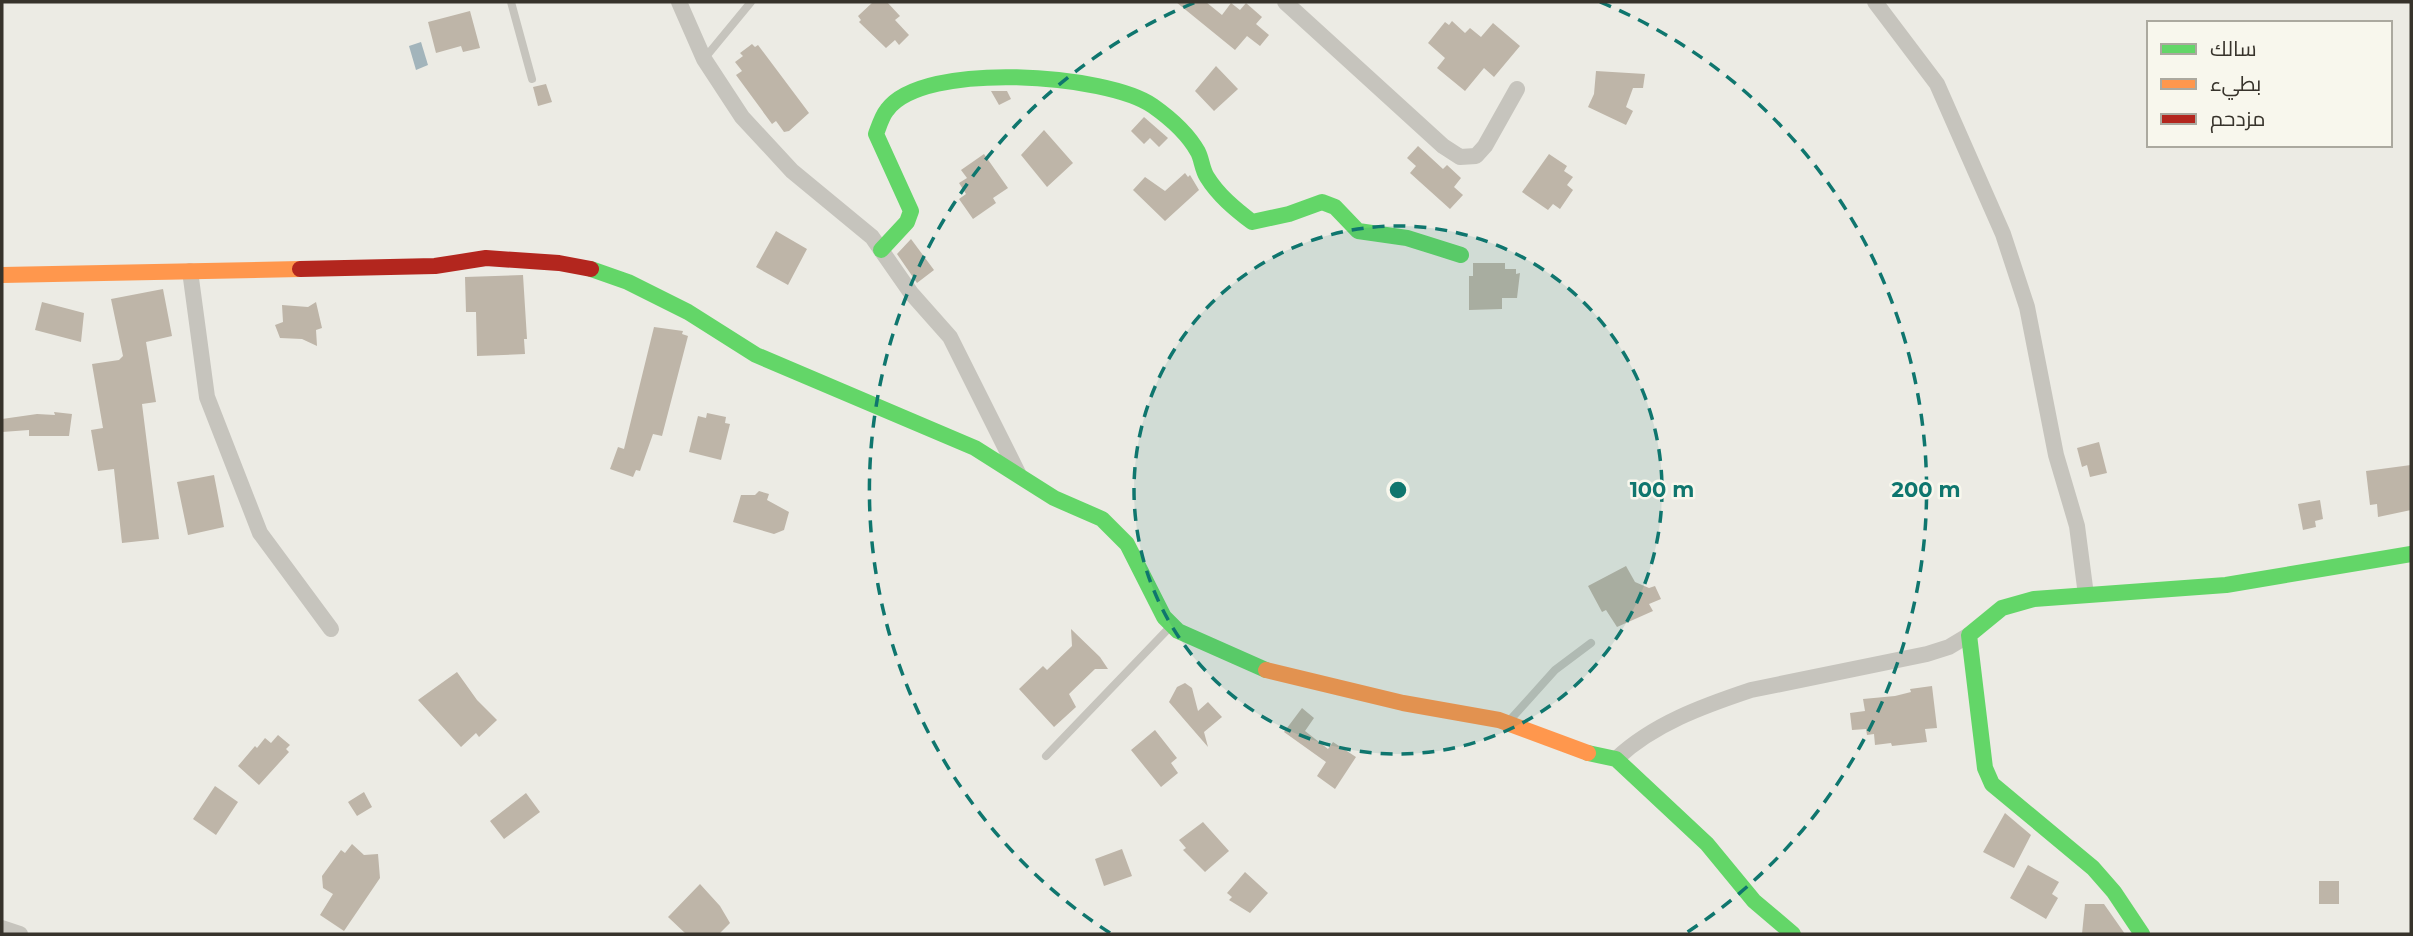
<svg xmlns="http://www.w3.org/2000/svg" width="2413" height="936" font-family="Montserrat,Cairo,sans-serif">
	<rect width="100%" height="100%" fill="#ecebe4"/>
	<!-- water -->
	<path fill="#a2b4bb" d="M 421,42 L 428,65 L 416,70 L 409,46 Z"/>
	<!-- building -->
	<path fill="#beb5a8" d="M 873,2 L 887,2 L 900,16 L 895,20 L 909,35 L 899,45 L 895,40 L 886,48 L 859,22 L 861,20 L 858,16 Z
		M 1176,2 L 1206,2 L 1222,15 L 1231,3 L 1240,10 L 1246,3 L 1262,17 L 1256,24 L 1269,35 L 1260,46 L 1247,36 L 1235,50 Z
		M 470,11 L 480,48 L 463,52 L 461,46 L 436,53 L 428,22 Z
		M 1452,21 L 1465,33 L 1470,28 L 1481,37 L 1493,23 L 1520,46 L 1494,77 L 1484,68 L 1465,91 L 1437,68 L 1445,58 L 1428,43 L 1445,22 L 1449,25 Z
		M 752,44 L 755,47 L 758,45 L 809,113 L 789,131 L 784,132 L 776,121 L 772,124 L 736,75 L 742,71 L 735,62 L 743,56 L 740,53 Z
		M 1216,66 L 1238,89 L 1214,111 L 1195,91 Z
		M 1596,71 L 1645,74 L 1643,88 L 1633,88 L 1626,107 L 1633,111 L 1626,125 L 1588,107 L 1594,94 Z
		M 546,84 L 552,102 L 538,106 L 533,87 Z
		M 991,91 L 1007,91 L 1011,99 L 999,105 Z
		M 1144,117 L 1168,138 L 1159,147 L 1150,138 L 1144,144 L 1131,131 Z
		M 1044,130 L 1073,163 L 1047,187 L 1021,155 Z
		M 1418,146 L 1443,169 L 1447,165 L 1461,178 L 1454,187 L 1463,195 L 1450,209 L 1410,173 L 1416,166 L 1407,158 Z
		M 984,154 L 1008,188 L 993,198 L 996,203 L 973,219 L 959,199 L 966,194 L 959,183 L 967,178 L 961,170 Z
		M 1549,154 L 1567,166 L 1564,171 L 1573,177 L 1567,185 L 1573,190 L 1560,209 L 1553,204 L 1548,210 L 1522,192 Z
		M 1185,173 L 1188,177 L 1190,175 L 1199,190 L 1165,221 L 1133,190 L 1145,177 L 1165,191 Z
		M 776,231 L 807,249 L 788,285 L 756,267 Z
		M 911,239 L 934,270 L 917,283 L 897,254 Z
		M 1473,263 L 1505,263 L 1505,269 L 1516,269 L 1516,274 L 1520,273 L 1517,298 L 1502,298 L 1502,309 L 1469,310 L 1469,276 L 1473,276 Z
		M 523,275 L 527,339 L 524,339 L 525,354 L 477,356 L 476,312 L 466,312 L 465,277 Z
		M 163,289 L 172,336 L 146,342 L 156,402 L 142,404 L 159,539 L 122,543 L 114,469 L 98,471 L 91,430 L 103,428 L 92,364 L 119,360 L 123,356 L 111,299 Z
		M 42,302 L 84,313 L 81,342 L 35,330 Z
		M 316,302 L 322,328 L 316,330 L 317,346 L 302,339 L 280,338 L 275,325 L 283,322 L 282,305 L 308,307 Z
		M 654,327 L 683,331 L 682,334 L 688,336 L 662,436 L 653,434 L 640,471 L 636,470 L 633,477 L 610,469 L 618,447 L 624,449 Z
		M 54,412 L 72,414 L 69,436 L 29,436 L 29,430 L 2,432 L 2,419 L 37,414 L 55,415 Z
		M 707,413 L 726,417 L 725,423 L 730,424 L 721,460 L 689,452 L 698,416 L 706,418 Z
		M 2099,442 L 2107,473 L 2090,477 L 2087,465 L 2082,467 L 2077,448 Z
		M 2411,465 L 2411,510 L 2378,517 L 2377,504 L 2370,505 L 2366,471 Z
		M 214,475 L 224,527 L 188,535 L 177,482 Z
		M 759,491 L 769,494 L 767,500 L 789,512 L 784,530 L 774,534 L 733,522 L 741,495 L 755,495 Z
		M 2320,500 L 2323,519 L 2315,521 L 2316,527 L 2303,530 L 2298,504 Z
		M 1626,566 L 1635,582 L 1649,588 L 1655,586 L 1661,599 L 1649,604 L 1653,611 L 1617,627 L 1606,610 L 1602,612 L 1588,586 Z
		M 1071,629 L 1100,657 L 1108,669 L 1095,669 L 1069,694 L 1076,707 L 1054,727 L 1019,689 L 1043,666 L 1047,670 L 1072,646 Z
		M 457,672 L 477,700 L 497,720 L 479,737 L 476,733 L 461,747 L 418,700 Z
		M 1185,683 L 1192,688 L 1198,711 L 1208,702 L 1222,717 L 1204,732 L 1208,747 L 1169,702 L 1177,687 Z
		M 1932,686 L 1937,728 L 1925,729 L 1927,742 L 1892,746 L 1891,743 L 1875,745 L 1874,734 L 1867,735 L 1866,729 L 1852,730 L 1850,713 L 1865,711 L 1863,699 L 1895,696 L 1911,692 L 1910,689 Z
		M 1302,708 L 1314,718 L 1305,731 L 1328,749 L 1333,742 L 1356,757 L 1335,789 L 1317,776 L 1326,762 L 1284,732 Z
		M 1155,730 L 1177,758 L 1171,763 L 1178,773 L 1161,787 L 1131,750 Z
		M 278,735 L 290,745 L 286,749 L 289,752 L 259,785 L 238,766 L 255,746 L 257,748 L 265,738 L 271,743 Z
		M 215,786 L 238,802 L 216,835 L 193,819 Z
		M 364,792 L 372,807 L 357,816 L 348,802 Z
		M 526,793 L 540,812 L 504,839 L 490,821 Z
		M 2005,813 L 2031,835 L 2014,868 L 1983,852 Z
		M 1203,822 L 1229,851 L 1205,872 L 1183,850 L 1186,848 L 1179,840 Z
		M 352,844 L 364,855 L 378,854 L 380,878 L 344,931 L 320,915 L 333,894 L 323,888 L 322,876 L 341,850 L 345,853 Z
		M 1122,849 L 1132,876 L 1104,886 L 1095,859 Z
		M 2028,865 L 2059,882 L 2052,894 L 2058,898 L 2046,919 L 2010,898 Z
		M 1245,872 L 1268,893 L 1250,913 L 1229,900 L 1232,897 L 1227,893 Z
		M 2319,881 L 2339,881 L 2339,904 L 2319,904 Z
		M 700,884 L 720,906 L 730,923 L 719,934 L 686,934 L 668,917 Z
		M 2085,904 L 2104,904 L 2125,934 L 2082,934 Z"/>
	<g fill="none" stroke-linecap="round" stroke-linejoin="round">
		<!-- lane -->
		<path stroke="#c6c4bd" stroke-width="8" d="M 511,2 L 532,79
			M 704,59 L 751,2
			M 1510,720 L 1555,670 L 1591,643
			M 1046,756 L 1170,627"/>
		<!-- street -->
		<path stroke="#c6c4bd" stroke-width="16" d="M 679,2 L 704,59 L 742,117 L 792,171 L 872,237 L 911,293 L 950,337 L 1018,473
			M 1285,2 L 1443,146 L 1460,157 L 1476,156 L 1485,146 L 1517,89
			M 1875,2 L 1937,84 L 2003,234 L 2027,307 L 2056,455 L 2077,526 L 2086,595
			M 190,271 L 207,397 L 260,533 L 331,629
			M 1616,759 C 1653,724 1703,706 1751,690 L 1927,654 L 1949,647 L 1969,635
			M 2,928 L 20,934"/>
		<!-- fast -->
		<path stroke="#63d668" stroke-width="16" d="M 881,250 L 907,222 L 911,211 L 876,134 C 879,126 882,116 887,110 C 923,60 1108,74 1153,106 C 1170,118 1188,134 1198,152 C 1202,160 1202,169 1207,177 C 1218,195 1235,209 1252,222 L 1289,214 L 1322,202 L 1335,207 L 1358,231 L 1407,238 L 1461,255
			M 591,269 L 628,282 L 688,312 L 756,355 L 975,448 L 1054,498 L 1102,519 L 1127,544 L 1164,617 L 1178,631 L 1266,670
			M 1588,753 L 1616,759 L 1707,844 L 1754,901 L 1793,934
			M 2142,934 L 2114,892 L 2093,868 L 1992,784 L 1985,768 L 1969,635 L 2002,608 L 2034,599 L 2226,585 L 2411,554"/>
		<!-- slow -->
		<path stroke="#ff974d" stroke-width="16" d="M 2,275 L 300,269
			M 1266,670 L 1403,703 L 1499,720 L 1588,753"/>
		<!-- jam -->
		<path stroke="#b3261e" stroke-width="16" d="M 300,269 L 435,266 L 486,258 L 559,263 L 591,269"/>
	</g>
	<!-- distance rings -->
	<circle cx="1398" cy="490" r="264" fill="#0f766e" fill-opacity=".12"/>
	<g fill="none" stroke="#0f766e" stroke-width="3.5" stroke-dasharray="12 9">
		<circle cx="1398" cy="490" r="264"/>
		<path d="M1110 933A528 528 0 0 1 1196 2M1600 2A528 528 0 0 1 1686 933"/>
	</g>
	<circle cx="1398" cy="490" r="10" fill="#0f766e" stroke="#f8f7ed" stroke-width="3.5"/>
	<g font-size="21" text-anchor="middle" font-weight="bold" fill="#0f766e" stroke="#f8f7ed" stroke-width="5" stroke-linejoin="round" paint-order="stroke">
		<text x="1662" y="497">100 m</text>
		<text x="1926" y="497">200 m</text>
	</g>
	<!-- border -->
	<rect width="2413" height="936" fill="none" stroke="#37332b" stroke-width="7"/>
	<!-- legend -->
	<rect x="2147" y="21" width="245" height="126" fill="#f8f7ed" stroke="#aba99f" stroke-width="2"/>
	<rect x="2161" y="44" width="35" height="10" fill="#63d668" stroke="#aba99f" stroke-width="2"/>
	<text x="2210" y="56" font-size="21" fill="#37332b">سالك</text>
	<rect x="2161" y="79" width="35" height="10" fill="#ff974d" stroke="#aba99f" stroke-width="2"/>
	<text x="2210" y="91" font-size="21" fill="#37332b">بطيء</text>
	<rect x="2161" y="114" width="35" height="10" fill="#b3261e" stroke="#aba99f" stroke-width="2"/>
	<text x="2210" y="126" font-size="21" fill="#37332b">مزدحم</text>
</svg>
